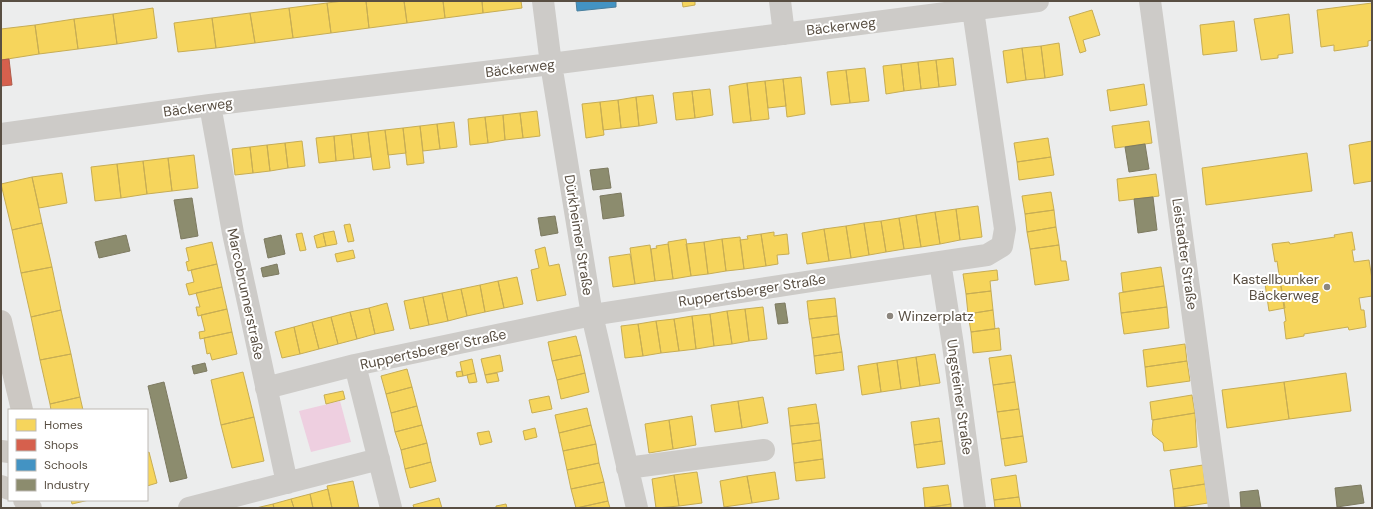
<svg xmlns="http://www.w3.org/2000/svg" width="1373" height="509" font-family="'DM Sans',sans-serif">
	<rect width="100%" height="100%" fill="#eceded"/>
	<!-- green -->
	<path fill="#eecfe0" d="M 340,401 L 351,442 L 311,452 L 299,411 Z"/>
	<!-- homes -->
	<path fill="#f6d55c" stroke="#c7ad54" d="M 343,1 L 366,1 L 369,28 L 331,33 L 327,3 Z
		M 366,1 L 404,1 L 407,23 L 369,28 Z
		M 404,1 L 443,1 L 445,18 L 407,23 Z
		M 443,1 L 482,1 L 483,13 L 445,18 Z
		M 482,1 L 521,1 L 522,8 L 483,13 Z
		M 682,1 L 695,1 L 695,5 L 683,7 Z
		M 327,3 L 331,33 L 293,38 L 289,8 Z
		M 1372,3 L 1372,40 L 1368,41 L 1368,46 L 1334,51 L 1334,45 L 1321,47 L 1317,10 Z
		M 153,8 L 157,38 L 117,44 L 113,14 Z
		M 289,8 L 293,38 L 255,43 L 250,13 Z
		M 1092,10 L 1100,35 L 1083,40 L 1086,51 L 1080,53 L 1069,17 Z
		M 250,13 L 255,43 L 216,48 L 212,18 Z
		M 113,14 L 117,44 L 78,49 L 74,19 Z
		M 1289,14 L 1293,53 L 1278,55 L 1278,58 L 1261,60 L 1254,19 Z
		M 212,18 L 216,48 L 178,52 L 174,23 Z
		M 74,19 L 78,49 L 39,54 L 35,25 Z
		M 1234,21 L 1237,51 L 1203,55 L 1200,25 Z
		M 35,25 L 39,54 L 1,60 L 1,29 Z
		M 1059,43 L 1063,75 L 1045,78 L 1041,46 Z
		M 1041,46 L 1045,78 L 1026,80 L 1022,48 Z
		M 1022,48 L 1026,80 L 1007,83 L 1003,51 Z
		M 953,58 L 956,85 L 939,87 L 936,60 Z
		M 936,60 L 939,87 L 921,89 L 918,62 Z
		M 918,62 L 921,89 L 904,91 L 901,64 Z
		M 901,64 L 904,91 L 886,94 L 883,66 Z
		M 865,68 L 869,101 L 850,103 L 846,70 Z
		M 846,70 L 850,103 L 831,105 L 827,72 Z
		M 801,77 L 805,114 L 787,117 L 783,79 Z
		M 783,79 L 786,106 L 768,108 L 765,81 Z
		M 765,81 L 769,119 L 751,121 L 747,83 Z
		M 747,83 L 751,121 L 733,123 L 729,86 Z
		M 1144,84 L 1147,105 L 1110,111 L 1107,90 Z
		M 710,89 L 713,115 L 695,118 L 692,91 Z
		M 692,91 L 695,118 L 676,120 L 673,93 Z
		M 653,95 L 657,123 L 639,126 L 636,97 Z
		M 636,97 L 639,126 L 621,128 L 618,100 Z
		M 618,100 L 621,128 L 603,130 L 600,102 Z
		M 600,102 L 604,135 L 586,138 L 582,104 Z
		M 537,111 L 540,136 L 523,138 L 520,113 Z
		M 520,113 L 523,138 L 505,140 L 503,115 Z
		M 503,115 L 505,140 L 488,143 L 485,117 Z
		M 485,117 L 488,143 L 470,145 L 468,119 Z
		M 1149,121 L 1152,143 L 1115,148 L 1112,126 Z
		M 454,122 L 457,147 L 440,149 L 437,124 Z
		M 437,124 L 440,149 L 423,151 L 420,126 Z
		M 420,126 L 424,163 L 407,165 L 403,128 Z
		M 403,128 L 406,153 L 388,155 L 385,130 Z
		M 385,130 L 390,168 L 373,170 L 368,132 Z
		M 368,132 L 371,157 L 354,159 L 351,134 Z
		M 351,134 L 354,159 L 336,161 L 334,136 Z
		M 334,136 L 336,161 L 319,163 L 316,138 Z
		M 1048,138 L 1051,157 L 1017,162 L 1014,143 Z
		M 302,141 L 305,166 L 288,168 L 285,143 Z
		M 1372,141 L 1372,181 L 1354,184 L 1349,145 Z
		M 285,143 L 288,168 L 270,171 L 267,145 Z
		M 267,145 L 270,171 L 253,173 L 250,147 Z
		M 250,147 L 253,173 L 235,175 L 232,149 Z
		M 1307,153 L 1312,191 L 1206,205 L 1202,168 Z
		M 194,155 L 198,188 L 172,191 L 168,158 Z
		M 1051,157 L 1054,175 L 1019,180 L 1017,162 Z
		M 168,158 L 172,191 L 147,194 L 143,161 Z
		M 143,161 L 147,194 L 121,198 L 117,164 Z
		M 117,164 L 121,198 L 95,201 L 91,167 Z
		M 62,173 L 67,203 L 39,208 L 32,177 Z
		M 1156,174 L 1159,196 L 1119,201 L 1117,179 Z
		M 32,177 L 42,223 L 12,230 L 1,184 Z
		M 1051,192 L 1054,210 L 1025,214 L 1022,196 Z
		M 978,206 L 982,237 L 960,240 L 956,209 Z
		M 956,209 L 960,240 L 940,244 L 935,212 Z
		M 1054,210 L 1056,227 L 1027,232 L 1025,214 Z
		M 935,212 L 940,244 L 921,247 L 916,215 Z
		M 916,215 L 921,247 L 904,249 L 899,218 Z
		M 899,218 L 904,249 L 886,252 L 881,221 Z
		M 881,221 L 886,252 L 869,255 L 864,223 Z
		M 42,223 L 52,267 L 21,273 L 12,230 Z
		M 864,223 L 869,255 L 851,258 L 846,226 Z
		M 350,224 L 354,241 L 348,242 L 344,225 Z
		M 846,226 L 851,258 L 829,261 L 824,229 Z
		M 1056,227 L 1059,245 L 1030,249 L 1027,232 Z
		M 824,229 L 829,261 L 807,264 L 802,233 Z
		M 334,231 L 337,244 L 326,246 L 323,233 Z
		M 774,232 L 774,236 L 787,234 L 789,254 L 777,255 L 778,264 L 766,266 L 761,234 Z
		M 1352,232 L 1355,250 L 1352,250 L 1354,262 L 1369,260 L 1372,279 L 1372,296 L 1359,298 L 1361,310 L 1364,310 L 1366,327 L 1349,330 L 1348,327 L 1304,334 L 1304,336 L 1286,339 L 1284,322 L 1286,321 L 1277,261 L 1275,262 L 1272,244 L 1289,242 L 1290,244 L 1335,237 L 1334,235 Z
		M 302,233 L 306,250 L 300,251 L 296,234 Z
		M 323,233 L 326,246 L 317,248 L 314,236 Z
		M 761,234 L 766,266 L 744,269 L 740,240 L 748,239 L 747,236 Z
		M 740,237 L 744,269 L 726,271 L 722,239 Z
		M 686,239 L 691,276 L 673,279 L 668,242 Z
		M 722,239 L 726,271 L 708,274 L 704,242 Z
		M 212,242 L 217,264 L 188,271 L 186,262 L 189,261 L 186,248 Z
		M 704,242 L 708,274 L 691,276 L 686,244 Z
		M 668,244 L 673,279 L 655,281 L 651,249 L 657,248 L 656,246 Z
		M 650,245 L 655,281 L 635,284 L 630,248 Z
		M 1059,245 L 1061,261 L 1066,261 L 1069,280 L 1035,285 L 1030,249 Z
		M 545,247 L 549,266 L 559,264 L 566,295 L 537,301 L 531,270 L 539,268 L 535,250 Z
		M 353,250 L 355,258 L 337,262 L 335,254 Z
		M 630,254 L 635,284 L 613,287 L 609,257 Z
		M 217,264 L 222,287 L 189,295 L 186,284 L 194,282 L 191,270 Z
		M 52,267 L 61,310 L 31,317 L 21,273 Z
		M 1161,267 L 1164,286 L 1123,292 L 1121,273 Z
		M 997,270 L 998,280 L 990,281 L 991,291 L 966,294 L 963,274 Z
		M 1279,274 L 1285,308 L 1269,311 L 1264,277 Z
		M 517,277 L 523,304 L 504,308 L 498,281 Z
		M 498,281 L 504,308 L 485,312 L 480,285 Z
		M 480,285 L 485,312 L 467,316 L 461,289 Z
		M 1164,286 L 1167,307 L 1121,313 L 1119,293 Z
		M 222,287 L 227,309 L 198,316 L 196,307 L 200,307 L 196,293 Z
		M 461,289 L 467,316 L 448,321 L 442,293 Z
		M 991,291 L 993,310 L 968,314 L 966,294 Z
		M 442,293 L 448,321 L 429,325 L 423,297 Z
		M 423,297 L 429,325 L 410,329 L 404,301 Z
		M 835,298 L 837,316 L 809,319 L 807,301 Z
		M 387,303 L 394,330 L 375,334 L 369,308 Z
		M 763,307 L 767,339 L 749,341 L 745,309 Z
		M 1167,307 L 1169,328 L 1124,334 L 1121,313 Z
		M 369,308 L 375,334 L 357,339 L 350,312 Z
		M 227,309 L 232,332 L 200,339 L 199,332 L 205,331 L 201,315 Z
		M 745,309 L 749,341 L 732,344 L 727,311 Z
		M 61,310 L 71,354 L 40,360 L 31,317 Z
		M 993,310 L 995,329 L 971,332 L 968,314 Z
		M 727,311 L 732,344 L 714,346 L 710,314 Z
		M 350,312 L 357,339 L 338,344 L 331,317 Z
		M 710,314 L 714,346 L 696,349 L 692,316 Z
		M 692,316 L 696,349 L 679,351 L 674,319 Z
		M 837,316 L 839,334 L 812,338 L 809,319 Z
		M 331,317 L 338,344 L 319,349 L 312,322 Z
		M 674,319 L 679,351 L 661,353 L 656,321 Z
		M 656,321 L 661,353 L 643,356 L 638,324 Z
		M 312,322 L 319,349 L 300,354 L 294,327 Z
		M 638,324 L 643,356 L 625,358 L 621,326 Z
		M 294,327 L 300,354 L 282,358 L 275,332 Z
		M 999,328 L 1001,350 L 973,353 L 971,332 Z
		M 232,332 L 237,354 L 212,360 L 210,353 L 207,354 L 204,338 Z
		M 839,334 L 842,352 L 814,356 L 812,338 Z
		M 576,336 L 581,355 L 552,361 L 548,342 Z
		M 1185,344 L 1187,361 L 1145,367 L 1143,350 Z
		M 842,352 L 844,370 L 816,374 L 814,356 Z
		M 71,354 L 80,397 L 50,404 L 40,360 Z
		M 935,354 L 940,383 L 920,386 L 916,357 Z
		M 500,355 L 503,371 L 485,375 L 481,359 Z
		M 581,355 L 585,373 L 557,380 L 552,361 Z
		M 1011,355 L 1015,382 L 993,385 L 989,358 Z
		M 916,357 L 920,386 L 901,389 L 897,360 Z
		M 472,359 L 475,373 L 463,376 L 460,362 Z
		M 897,360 L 901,389 L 881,392 L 877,363 Z
		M 1187,361 L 1190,381 L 1147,387 L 1145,367 Z
		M 877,363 L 881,392 L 862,395 L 858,366 Z
		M 407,369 L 412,387 L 386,394 L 381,376 Z
		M 462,371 L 463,376 L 457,377 L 456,372 Z
		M 243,372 L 254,417 L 221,425 L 211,380 Z
		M 475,373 L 477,382 L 469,383 L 467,375 Z
		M 497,373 L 499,381 L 487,383 L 485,375 Z
		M 585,373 L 589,392 L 561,399 L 557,380 Z
		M 1346,373 L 1351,411 L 1289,419 L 1284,382 Z
		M 1015,382 L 1019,409 L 997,412 L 993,385 Z
		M 1284,382 L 1289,419 L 1227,428 L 1222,390 Z
		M 412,387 L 417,406 L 391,413 L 386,394 Z
		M 343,391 L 345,399 L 326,404 L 324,395 Z
		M 1192,395 L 1195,413 L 1152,420 L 1150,402 Z
		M 549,396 L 552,409 L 532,413 L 529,400 Z
		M 80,397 L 83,410 L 51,410 L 50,404 Z
		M 763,397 L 768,423 L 742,428 L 738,401 Z
		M 738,401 L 742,428 L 715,432 L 711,405 Z
		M 816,404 L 819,423 L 790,426 L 788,408 Z
		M 417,406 L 422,425 L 395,432 L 391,413 Z
		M 587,408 L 591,425 L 559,433 L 555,415 Z
		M 1019,409 L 1023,436 L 1001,439 L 997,412 Z
		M 1195,413 L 1197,447 L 1164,451 L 1163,443 L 1153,435 L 1152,430 L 1153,420 Z
		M 692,416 L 696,445 L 673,449 L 669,420 Z
		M 254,417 L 264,461 L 232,468 L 221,425 Z
		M 939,418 L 942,441 L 914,445 L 911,422 Z
		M 669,420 L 673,449 L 649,453 L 645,424 Z
		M 819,423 L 821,440 L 792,444 L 790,426 Z
		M 422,425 L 427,443 L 401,450 L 395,432 Z
		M 591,425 L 596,444 L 563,451 L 559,433 Z
		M 535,428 L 537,437 L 525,440 L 523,431 Z
		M 489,431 L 492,442 L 480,445 L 477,433 Z
		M 1023,436 L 1027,462 L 1005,466 L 1001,439 Z
		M 821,440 L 823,459 L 794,463 L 792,444 Z
		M 942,441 L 945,464 L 917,468 L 914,445 Z
		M 427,443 L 431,462 L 405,469 L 401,450 Z
		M 596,444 L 599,463 L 567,470 L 563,451 Z
		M 149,452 L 157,483 L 147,486 L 147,453 Z
		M 823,459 L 825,478 L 796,481 L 794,463 Z
		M 431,462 L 436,481 L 410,488 L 405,469 Z
		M 599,463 L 604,482 L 571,489 L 567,470 Z
		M 1203,465 L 1205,484 L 1173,489 L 1170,470 Z
		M 697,472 L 702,503 L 679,506 L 674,475 Z
		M 775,472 L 779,499 L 752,503 L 747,476 Z
		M 674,475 L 679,506 L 656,508 L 652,479 Z
		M 1016,475 L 1019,497 L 994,500 L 991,479 Z
		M 747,476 L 752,503 L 724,507 L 720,481 Z
		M 353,481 L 359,508 L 332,508 L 327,486 Z
		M 604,482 L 608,501 L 576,508 L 571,489 Z
		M 1205,484 L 1208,503 L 1175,508 L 1173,489 Z
		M 948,485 L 951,504 L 925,508 L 923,488 Z
		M 328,489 L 332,508 L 313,508 L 310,494 Z
		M 310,494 L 313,508 L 294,508 L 291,499 Z
		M 1019,497 L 1021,508 L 995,508 L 994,500 Z
		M 439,498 L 442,508 L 414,508 L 413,505 Z
		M 291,499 L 294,508 L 274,508 L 273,504 Z
		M 71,500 L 89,500 L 72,504 Z
		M 608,501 L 610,508 L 577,508 Z
		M 273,504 L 274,508 L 256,508 Z
		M 506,504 L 507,508 L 496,508 L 496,506 Z
		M 951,504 L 951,508 L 925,508 Z"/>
	<!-- shops -->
	<path fill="#d6604d" stroke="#b05b4a" d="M 9,59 L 12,85 L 1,86 L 1,60 Z"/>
	<!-- schools -->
	<path fill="#4393c3" stroke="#4a7f9d" d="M 576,1 L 616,1 L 616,7 L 577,11 Z"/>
	<!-- industry -->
	<path fill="#8c8c6e" stroke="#7d7a61" d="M 1145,144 L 1149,169 L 1129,172 L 1125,147 Z
		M 608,168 L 611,188 L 593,190 L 590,170 Z
		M 621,193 L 624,216 L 603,219 L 600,196 Z
		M 1153,197 L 1157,230 L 1138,233 L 1134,199 Z
		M 192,198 L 198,236 L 181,239 L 174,200 Z
		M 555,216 L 558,233 L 541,236 L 538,218 Z
		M 126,235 L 130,251 L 99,258 L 95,242 Z
		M 281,235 L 285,254 L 268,258 L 264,239 Z
		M 277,264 L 279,274 L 263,277 L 261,268 Z
		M 785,303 L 788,323 L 778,324 L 775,304 Z
		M 205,363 L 207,371 L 194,374 L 192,366 Z
		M 164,382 L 187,478 L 170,482 L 148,386 Z
		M 1361,485 L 1364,503 L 1337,507 L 1335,488 Z
		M 1258,490 L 1261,508 L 1241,508 L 1240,492 Z"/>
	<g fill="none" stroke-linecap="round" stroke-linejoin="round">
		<!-- minor -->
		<path stroke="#cdcbc8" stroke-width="22" d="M 543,1 L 551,64 L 592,315 L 637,508
			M 780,1 L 784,34
			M 1150,1 L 1219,508
			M 210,105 L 233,233 L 287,483
			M 1,134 L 210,105 L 551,64 L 1038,1
			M 940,262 L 953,345 L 975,508
			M 355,365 L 391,508
			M 266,388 L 355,365 L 592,315 L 838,277 L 987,255 L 1002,246 L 1005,229 L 973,10
			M 627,468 L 764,450
			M 189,508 L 379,459"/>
		<!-- major -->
		<path stroke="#ccc8c3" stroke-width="22" d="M 1,321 L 22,410
			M 1,451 L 9,452
			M 1,486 L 9,489
			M 24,500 L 31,508"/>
	</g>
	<!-- markers -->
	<g fill="#8c867e" stroke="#fff" stroke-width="1.5">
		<circle cx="1327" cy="287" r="4"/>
		<circle cx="890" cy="316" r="4"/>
	</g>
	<g text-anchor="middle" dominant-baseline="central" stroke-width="4" stroke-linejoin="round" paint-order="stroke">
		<!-- street labels -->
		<g font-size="14" fill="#594f43" stroke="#fff">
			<text transform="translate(841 26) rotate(-7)">Bäckerweg</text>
			<text transform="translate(520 68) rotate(-7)">Bäckerweg</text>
			<text transform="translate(198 107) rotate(-8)">Bäckerweg</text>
			<text transform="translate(579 235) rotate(81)">Dürkheimer Straße</text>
			<text transform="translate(1185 254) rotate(82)">Leistadter Straße</text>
			<text transform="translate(752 290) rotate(-9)">Ruppertsberger Straße</text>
			<text transform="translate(246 294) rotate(78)">Marcobrunnerstraße</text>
			<text transform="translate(433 349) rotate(-12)">Ruppertsberger Straße</text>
			<text transform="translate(960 397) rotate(82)">Ungsteiner Straße</text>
		</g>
		<!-- poi labels -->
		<g font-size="14" fill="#594f43" stroke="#fff" text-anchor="end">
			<text x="1319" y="279">Kastellbunker<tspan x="1319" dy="16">Bäckerweg</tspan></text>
			<text x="898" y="316" text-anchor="start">Winzerplatz</text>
		</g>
	</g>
	<!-- border -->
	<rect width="1373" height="509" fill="none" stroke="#594f43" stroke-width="4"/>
	<!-- legend -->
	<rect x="8" y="409" width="140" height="92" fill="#ffffff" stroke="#bdb9b4"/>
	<rect x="16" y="419" width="20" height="12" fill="#f6d55c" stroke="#bdb9b4"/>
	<text x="44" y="429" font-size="12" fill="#594f43">Homes</text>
	<rect x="16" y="439" width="20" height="12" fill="#d6604d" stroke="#bdb9b4"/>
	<text x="44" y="449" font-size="12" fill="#594f43">Shops</text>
	<rect x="16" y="459" width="20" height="12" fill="#4393c3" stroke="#bdb9b4"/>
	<text x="44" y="469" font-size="12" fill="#594f43">Schools</text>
	<rect x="16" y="479" width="20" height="12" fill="#8c8c6e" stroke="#bdb9b4"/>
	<text x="44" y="489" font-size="12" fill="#594f43">Industry</text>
</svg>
